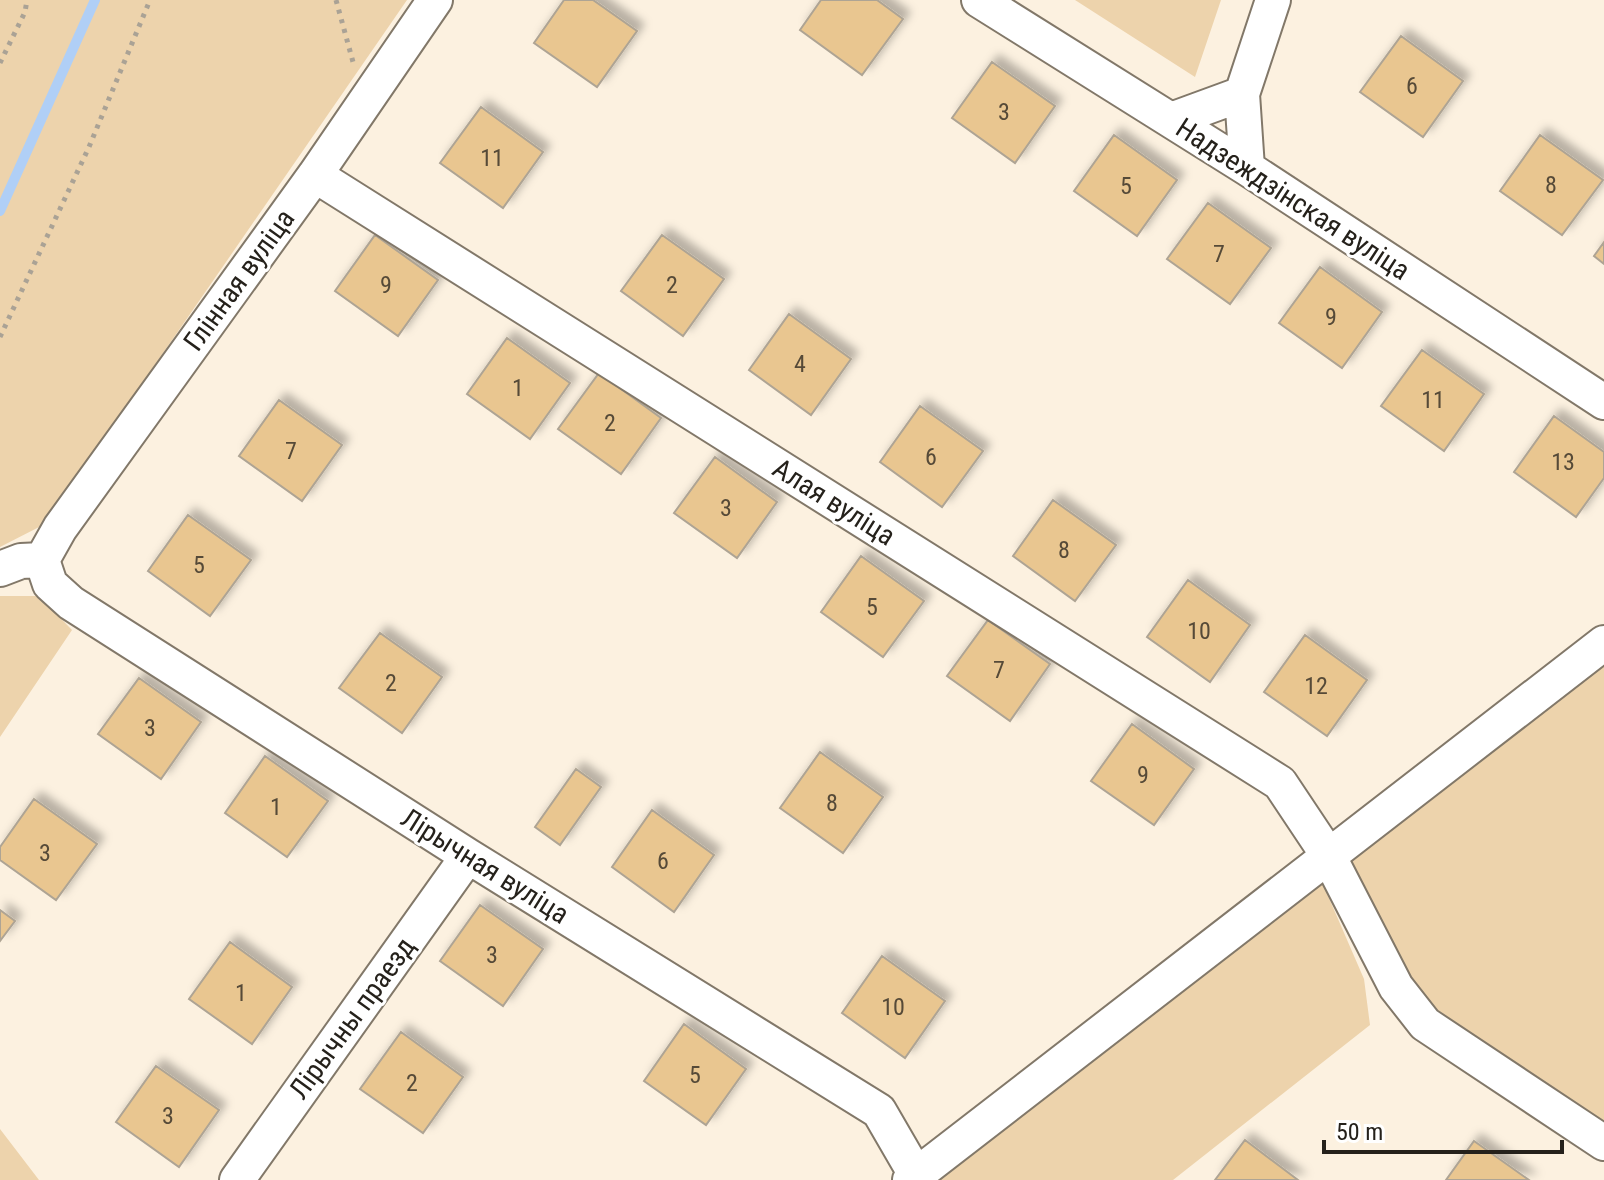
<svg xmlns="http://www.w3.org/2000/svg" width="1604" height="1180" font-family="'Roboto Condensed',sans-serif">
	<defs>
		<filter id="shadow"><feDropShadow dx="7" dy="-7" stdDeviation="4" flood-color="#0004"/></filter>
	</defs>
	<rect width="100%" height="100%" fill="#fcf1e0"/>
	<!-- green -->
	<path fill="#edd3ac" d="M 0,0 L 407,0 L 45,524 L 0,547 Z
		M 1075,0 L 1221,0 L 1195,77 Z
		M 0,596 L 39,596 L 72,630 L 0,737 Z
		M 1604,663 L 1604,1122 L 1427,1003 L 1385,938 L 1348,861 Z
		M 1322,882 L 1364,979 L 1370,1025 L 1173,1180 L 934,1180 Z
		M 0,1129 L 39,1180 L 0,1180 Z"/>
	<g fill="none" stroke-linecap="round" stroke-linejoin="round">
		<!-- stream -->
		<path stroke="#b0cff6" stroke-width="10" d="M 0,211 L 95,0"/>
	</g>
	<!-- building -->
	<path fill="#e9c690" stroke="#aea494" stroke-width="2" filter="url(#shadow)" d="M 564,0 L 593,0 L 637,31 L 597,87 L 534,43 Z
		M 821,0 L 877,0 L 903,19 L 862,75 L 800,30 Z
		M 1401,36 L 1463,81 L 1423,137 L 1360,92 Z
		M 992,62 L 1055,106 L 1015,163 L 952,118 Z
		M 481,107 L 543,152 L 503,208 L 440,163 Z
		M 1114,135 L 1177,180 L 1137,236 L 1074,191 Z
		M 1540,135 L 1603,180 L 1562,235 L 1500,191 Z
		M 1208,203 L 1271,248 L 1230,304 L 1167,259 Z
		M 375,235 L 438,280 L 398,336 L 335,291 Z
		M 662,235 L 724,279 L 683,336 L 621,291 Z
		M 1604,242 L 1604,264 L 1594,256 Z
		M 1320,267 L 1382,312 L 1342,368 L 1279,323 Z
		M 789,314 L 851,359 L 811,415 L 749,370 Z
		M 507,338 L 570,383 L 530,439 L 467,394 Z
		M 1422,350 L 1484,394 L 1444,451 L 1381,406 Z
		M 599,373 L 661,418 L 621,474 L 558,429 Z
		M 279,400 L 342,445 L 302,501 L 239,456 Z
		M 920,406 L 983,451 L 942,507 L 880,462 Z
		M 1554,416 L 1604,452 L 1604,478 L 1576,517 L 1514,472 Z
		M 715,457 L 777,502 L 737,558 L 674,513 Z
		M 1053,500 L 1116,545 L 1075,601 L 1013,556 Z
		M 188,515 L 251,560 L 210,616 L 148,571 Z
		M 861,556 L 924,601 L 883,657 L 821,612 Z
		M 1188,580 L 1250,625 L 1210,682 L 1147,637 Z
		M 988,620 L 1050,664 L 1010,721 L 947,676 Z
		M 380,633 L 442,677 L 402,733 L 339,688 Z
		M 1305,635 L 1367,680 L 1327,736 L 1264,692 Z
		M 139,678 L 201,722 L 161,779 L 98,734 Z
		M 1132,724 L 1194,769 L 1154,825 L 1091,781 Z
		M 820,752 L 883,797 L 843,853 L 780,808 Z
		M 265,756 L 328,801 L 287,857 L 225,813 Z
		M 576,769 L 601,787 L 560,845 L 535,827 Z
		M 34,799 L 97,844 L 56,900 L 0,860 L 0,847 Z
		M 652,810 L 714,855 L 674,912 L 612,867 Z
		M 480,905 L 543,949 L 503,1006 L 440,961 Z
		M 0,910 L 15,921 L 0,941 Z
		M 230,942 L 292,987 L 252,1044 L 189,999 Z
		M 882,956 L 945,1001 L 905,1058 L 842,1013 Z
		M 684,1024 L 746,1069 L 706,1125 L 644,1081 Z
		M 401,1032 L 463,1077 L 423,1133 L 360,1089 Z
		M 156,1066 L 219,1110 L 179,1167 L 116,1122 Z
		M 1245,1140 L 1298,1180 L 1215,1180 Z
		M 1474,1141 L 1529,1180 L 1446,1180 Z"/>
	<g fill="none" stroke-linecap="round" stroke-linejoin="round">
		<defs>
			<path id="street" d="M 979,0 L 1247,168 L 1604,402
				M 1171,120 L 1242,94
				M 1247,168 L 1242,94 L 1273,0
				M 315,175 L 1280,783 L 1328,855 L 1396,987 L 1425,1024 L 1604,1143
				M 42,560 L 50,584 L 71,603 L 468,856 L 879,1111 L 919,1180
				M 42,560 L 60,528 L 315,175 L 435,0
				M 0,569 L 21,561 L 42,560
				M 237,1180 L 468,856
				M 910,1180 L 1604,643"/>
		</defs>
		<!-- street casing -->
		<use href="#street" stroke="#827869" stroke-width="38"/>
		<!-- path -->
		<path stroke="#aaa295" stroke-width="5" stroke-dasharray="4 6" stroke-linecap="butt" d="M 336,0 L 353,62
			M 0,63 L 25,12 L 27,0
			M 0,337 L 89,147 L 150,0"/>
		<!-- street -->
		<use href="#street" stroke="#fff" stroke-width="34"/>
	</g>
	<g text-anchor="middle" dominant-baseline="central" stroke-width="6" stroke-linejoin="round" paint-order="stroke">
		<!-- number labels -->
		<g font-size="24" fill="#564a38">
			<text x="1412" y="86">6</text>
			<text x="1004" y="112">3</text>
			<text x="492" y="158">11</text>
			<text x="1551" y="185">8</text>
			<text x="1126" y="186">5</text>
			<text x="1219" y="254">7</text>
			<text x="386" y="285">9</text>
			<text x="672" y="285">2</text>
			<text x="1331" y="317">9</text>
			<text x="800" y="364">4</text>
			<text x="518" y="388">1</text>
			<text x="1433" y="400">11</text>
			<text x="610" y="423">2</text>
			<text x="291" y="451">7</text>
			<text x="931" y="457">6</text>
			<text x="1563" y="462">13</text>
			<text x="726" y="508">3</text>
			<text x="1064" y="550">8</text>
			<text x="199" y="565">5</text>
			<text x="872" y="607">5</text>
			<text x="1199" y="631">10</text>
			<text x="999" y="670">7</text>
			<text x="391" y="683">2</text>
			<text x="1316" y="686">12</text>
			<text x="150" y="728">3</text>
			<text x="1143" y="775">9</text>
			<text x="832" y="803">8</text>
			<text x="276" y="807">1</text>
			<text x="45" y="853">3</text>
			<text x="663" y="861">6</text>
			<text x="492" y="955">3</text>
			<text x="241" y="993">1</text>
			<text x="893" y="1007">10</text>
			<text x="695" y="1075">5</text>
			<text x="412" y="1083">2</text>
			<text x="168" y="1116">3</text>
		</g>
		<!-- street labels -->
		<g font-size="28" fill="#25211b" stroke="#fff">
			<text transform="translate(1293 199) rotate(33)">Надзеждзінская вуліца</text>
			<text transform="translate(239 280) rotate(-54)">Глінная вуліца</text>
			<text transform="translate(834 502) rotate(32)">Алая вуліца</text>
			<text transform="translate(485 866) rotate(32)">Лірычная вуліца</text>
			<text transform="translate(352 1018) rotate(-54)">Лірычны праезд</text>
		</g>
	</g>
	<!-- scale -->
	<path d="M1324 1140v12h238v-12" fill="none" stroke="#25211b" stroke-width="4"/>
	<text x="1336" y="1140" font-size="24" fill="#25211b" stroke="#ffffff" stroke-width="6" paint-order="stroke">50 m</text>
</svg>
